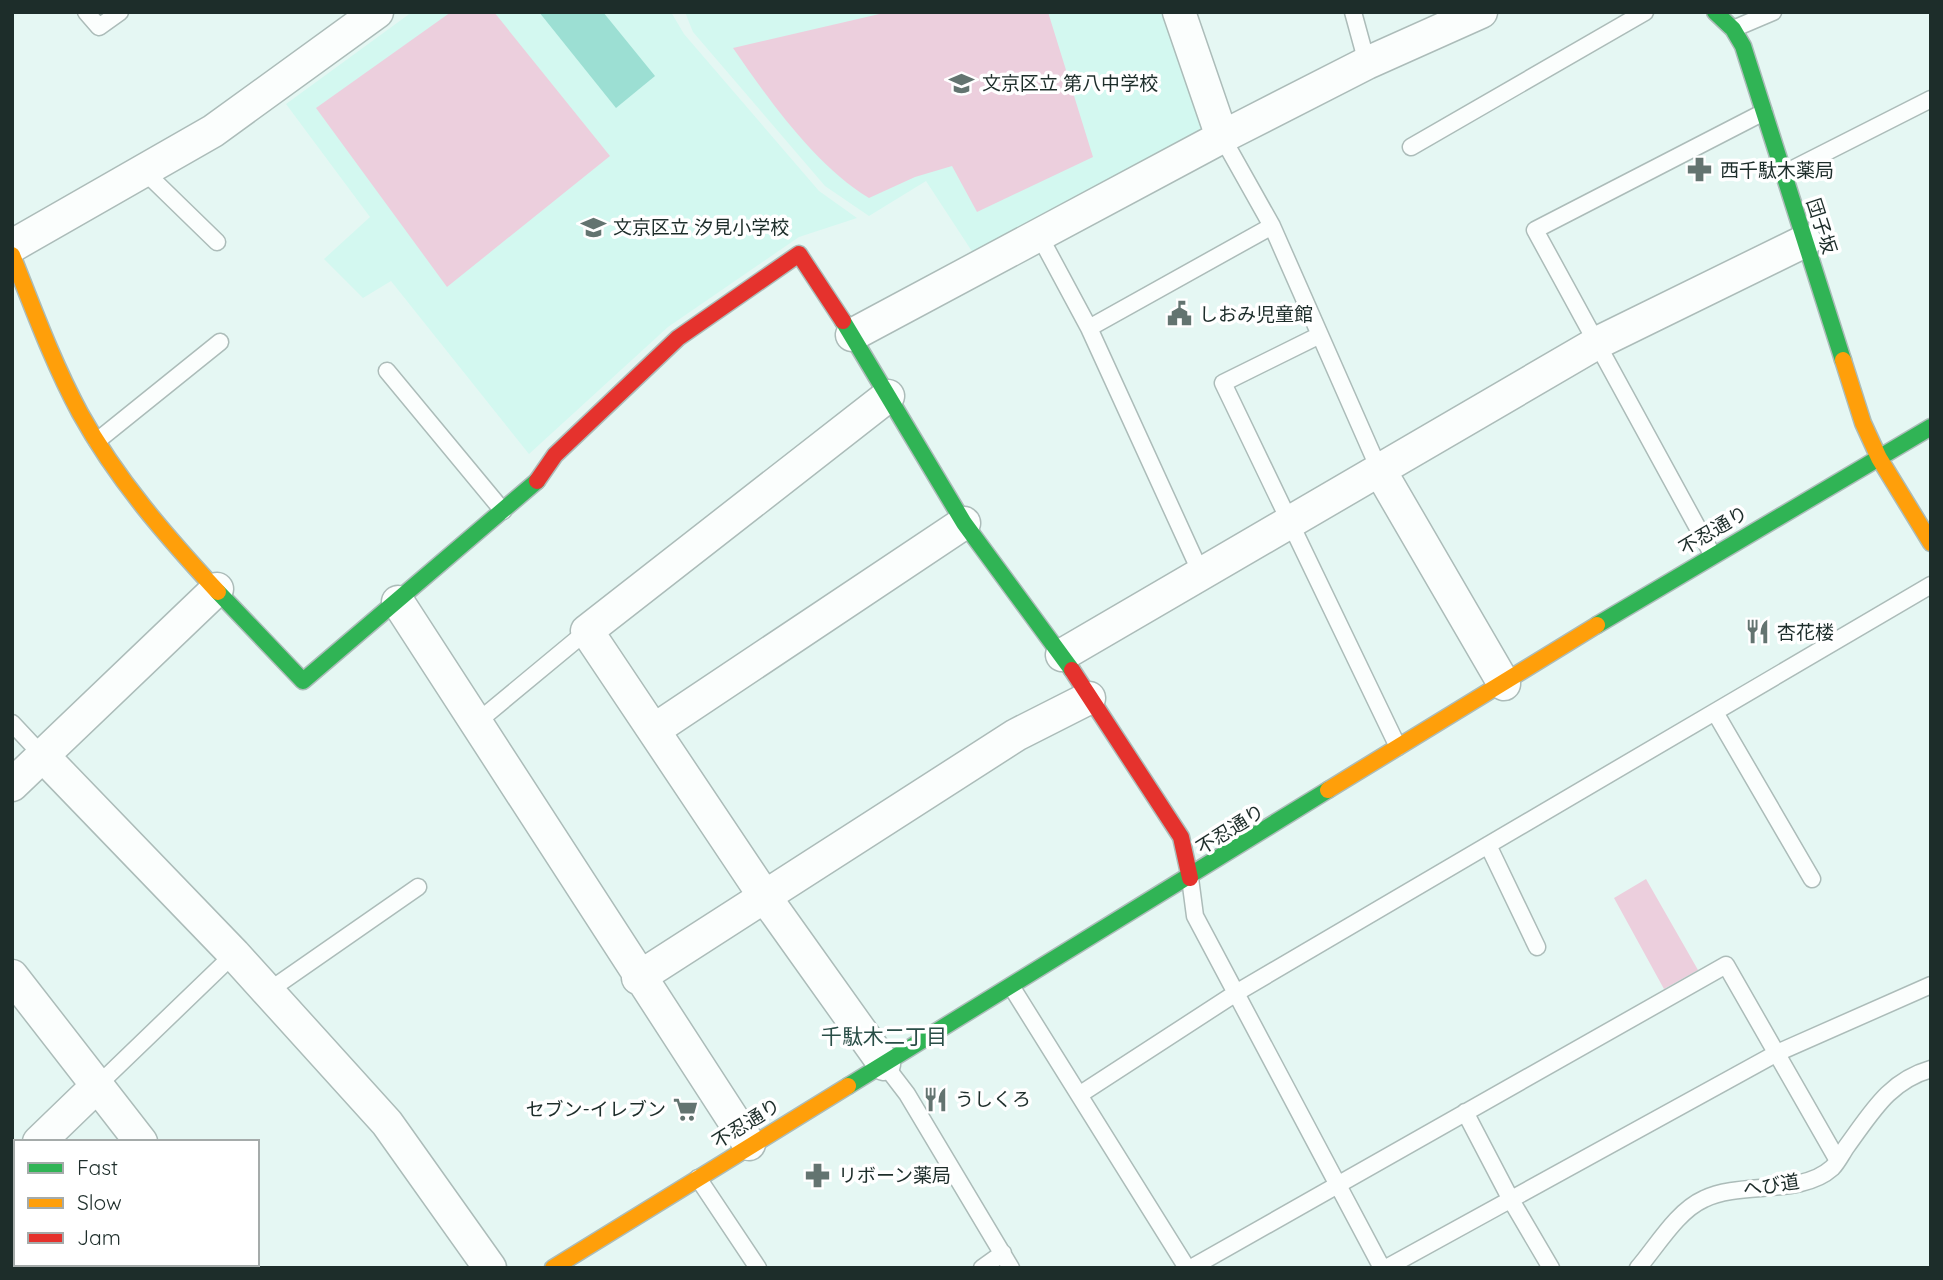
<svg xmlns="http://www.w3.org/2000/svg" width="1943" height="1280" font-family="Quicksand,'Noto Sans JP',sans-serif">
	<rect width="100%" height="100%" fill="#e5f7f3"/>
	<!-- built -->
	<path fill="#d3f8f0" d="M 412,12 L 671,12 L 684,34 L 819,191 L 857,218 L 799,237 L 668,327 L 529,454 L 391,281 L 363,298 L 324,259 L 370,217 L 286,104 Z
		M 685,12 L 1165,12 L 1204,134 L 975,256 L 926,181 L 869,216 L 825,186 L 693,32 Z"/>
	<!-- green -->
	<path fill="#eccfdd" d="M 451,12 L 494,12 L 610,156 L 447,287 L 316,108 Z
		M 888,12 L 1048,12 L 1093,157 L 977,212 L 952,166 L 915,177 L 869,198 C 815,165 769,100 733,48 Z
		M 1646,879 L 1698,970 L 1664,989 L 1614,898 Z"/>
	<!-- water -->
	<path fill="#9cdfd3" d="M 539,12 L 603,12 L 655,76 L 616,108 Z"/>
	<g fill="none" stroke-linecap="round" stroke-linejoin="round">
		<defs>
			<path id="lane" d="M 86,12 L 99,27 L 120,12
				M 1353,12 L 1367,63
				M 1733,29 L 1773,12
				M 1222,137 L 1272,226 L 1379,469
				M 1411,147 L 1645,12
				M 144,171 L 217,242
				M 1783,174 L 1931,99
				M 1039,235 L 1089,328 L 1200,571
				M 1089,328 L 1272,226
				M 1320,335 L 1223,383 L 1398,747
				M 387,371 L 503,511
				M 97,441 L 220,342
				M 1712,554 L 1535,230 L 1764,112
				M 1716,714 L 1812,879
				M 12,723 L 42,755
				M 476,723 L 587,631
				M 1488,845 L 1537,947
				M 1190,878 L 1195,916 L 1382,1268
				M 1011,986 L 1187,1268
				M 267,992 L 418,887
				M 884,1064 L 907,1094 L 1011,1268
				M 98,1085 L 234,954
				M 1079,1095 L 1236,993 L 1931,585
				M 1465,1112 L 1511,1200 L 1551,1268
				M 698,1178 L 758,1268
				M 82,1264 L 85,1268
				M 982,1268 L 1003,1253
				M 1191,1268 L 1726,965 L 1837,1159
				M 1386,1268 L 1777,1053 L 1931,985
				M 1638,1268 C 1657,1246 1677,1211 1704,1199 C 1741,1181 1801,1196 1832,1168 C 1838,1162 1842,1153 1847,1146 C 1872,1112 1889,1081 1931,1069"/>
			<path id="street" d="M 1179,12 L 1222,137 L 1367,63 L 1481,12
				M 12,246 L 213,131 L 377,12
				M 852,335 L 1222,137
				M 1379,469 L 1504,684
				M 398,602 L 749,1144
				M 1062,655 L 1597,343 L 1805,241
				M 654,730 L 964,523
				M 42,755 L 234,954 L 387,1123 L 490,1268
				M 12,785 L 217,589
				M 12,976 L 141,1142
				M 638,978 L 1016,735 L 1089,698
				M 884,1064 L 765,897 L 587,631 L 888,396
				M 39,1142 L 98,1085
				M 12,1167 L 16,1163
				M 233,1264 L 236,1268"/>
			<path id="fast" d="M 1715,12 L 1733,29 L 1743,46 L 1843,360
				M 843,321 L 964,523 L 1072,670
				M 218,592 L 303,681 L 537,481
				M 1597,625 L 1931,427
				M 848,1086 L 1328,790"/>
			<path id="slow" d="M 12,255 C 33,308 53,363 80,413 C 117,480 167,537 218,592
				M 1843,360 L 1863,423 L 1879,458 L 1931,543
				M 1328,790 L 1597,625
				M 553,1268 L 848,1086"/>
			<path id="jam" d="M 537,481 L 555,455 L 678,338 L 799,254 L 843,321
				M 1072,670 L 1181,837 L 1190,878"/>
		</defs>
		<!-- lane casing -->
		<use href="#lane" stroke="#acbcb9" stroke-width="19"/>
		<!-- street casing -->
		<use href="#street" stroke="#acbcb9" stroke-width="35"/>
		<!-- fast casing -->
		<use href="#fast" stroke="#acbcb9" stroke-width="19"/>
		<!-- slow casing -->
		<use href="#slow" stroke="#acbcb9" stroke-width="19"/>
		<!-- jam casing -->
		<use href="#jam" stroke="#acbcb9" stroke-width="19"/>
		<!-- lane -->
		<use href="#lane" stroke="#fbfefd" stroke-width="16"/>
		<!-- street -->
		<use href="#street" stroke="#fbfefd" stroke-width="32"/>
		<!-- fast -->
		<use href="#fast" stroke="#30b455" stroke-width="16"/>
		<!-- slow -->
		<use href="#slow" stroke="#ff9f0a" stroke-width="16"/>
		<!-- jam -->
		<use href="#jam" stroke="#e5322d" stroke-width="16"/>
	</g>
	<!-- icons -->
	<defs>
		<symbol id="school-bare" viewBox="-9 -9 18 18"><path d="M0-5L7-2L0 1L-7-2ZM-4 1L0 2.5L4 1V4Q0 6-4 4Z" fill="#637470" stroke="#fff" stroke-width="2.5" paint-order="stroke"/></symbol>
		<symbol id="pharmacy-bare" viewBox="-9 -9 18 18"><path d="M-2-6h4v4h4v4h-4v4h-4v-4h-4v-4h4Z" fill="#637470" stroke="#fff" stroke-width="2.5" paint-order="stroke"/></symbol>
		<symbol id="civic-bare" viewBox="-9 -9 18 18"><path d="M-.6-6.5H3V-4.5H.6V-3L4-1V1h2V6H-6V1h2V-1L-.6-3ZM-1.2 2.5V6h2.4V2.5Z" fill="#637470" stroke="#fff" stroke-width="2.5" paint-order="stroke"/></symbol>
		<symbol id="restaurant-bare" viewBox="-9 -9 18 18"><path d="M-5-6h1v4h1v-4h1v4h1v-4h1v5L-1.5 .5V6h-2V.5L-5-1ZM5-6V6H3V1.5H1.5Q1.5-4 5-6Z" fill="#637470" stroke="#fff" stroke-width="2.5" paint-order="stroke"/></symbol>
		<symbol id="supermarket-bare" viewBox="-9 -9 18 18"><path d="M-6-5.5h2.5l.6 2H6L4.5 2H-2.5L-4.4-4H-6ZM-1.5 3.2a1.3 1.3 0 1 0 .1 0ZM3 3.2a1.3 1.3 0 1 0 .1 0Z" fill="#637470" stroke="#fff" stroke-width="2.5" paint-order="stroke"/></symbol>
	</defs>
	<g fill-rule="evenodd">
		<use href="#school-bare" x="944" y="66" width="35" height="35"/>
		<use href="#pharmacy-bare" x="1682" y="152" width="35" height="35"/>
		<use href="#school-bare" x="576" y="210" width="35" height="35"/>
		<use href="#civic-bare" x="1162" y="296" width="35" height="35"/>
		<use href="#restaurant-bare" x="1740" y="614" width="35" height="35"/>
		<use href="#restaurant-bare" x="918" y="1082" width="35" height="35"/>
		<use href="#supermarket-bare" x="668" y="1092" width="35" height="35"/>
		<use href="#pharmacy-bare" x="800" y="1158" width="35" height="35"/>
	</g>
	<g text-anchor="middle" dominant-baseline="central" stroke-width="7" stroke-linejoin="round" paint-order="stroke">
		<!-- poi labels -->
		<g font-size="19" fill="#1d2d2a" stroke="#fff" text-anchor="start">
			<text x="982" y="83">文京区立 第八中学校</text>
			<text x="1720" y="170">西千駄木薬局</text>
			<text x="613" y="227">文京区立 汐見小学校</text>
			<text x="1199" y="314">しおみ児童館</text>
			<text x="1777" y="632">杏花楼</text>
			<text x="955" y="1099">うしくろ</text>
			<text x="666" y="1109" text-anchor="end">セブン-イレブン</text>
			<text x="838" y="1175">リボーン薬局</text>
		</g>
		<!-- street labels -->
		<g font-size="19" fill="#1d2d2a" stroke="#fff">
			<text transform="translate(1822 226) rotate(72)">団子坂</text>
			<text transform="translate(1713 530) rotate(-31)">不忍通り</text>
			<text transform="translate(1230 829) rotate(-32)">不忍通り</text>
			<text transform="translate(746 1123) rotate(-32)">不忍通り</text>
			<text transform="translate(1771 1185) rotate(-9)">へび道</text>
		</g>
		<!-- neighbourhood labels -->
		<g font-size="21" fill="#2a4e47" stroke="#fff">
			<text x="884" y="1036">千駄木二丁目</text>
		</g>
	</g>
	<!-- border -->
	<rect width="1943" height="1280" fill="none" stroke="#1d2d2a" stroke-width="28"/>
	<!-- legend -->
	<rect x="14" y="1140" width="245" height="126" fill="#ffffff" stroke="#a5abaa" stroke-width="2"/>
	<rect x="28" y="1163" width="35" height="10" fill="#30b455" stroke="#a5abaa" stroke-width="2"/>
	<text x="77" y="1175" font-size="21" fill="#1d2d2a">Fast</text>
	<rect x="28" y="1198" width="35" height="10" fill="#ff9f0a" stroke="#a5abaa" stroke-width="2"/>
	<text x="77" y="1210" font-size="21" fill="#1d2d2a">Slow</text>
	<rect x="28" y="1233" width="35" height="10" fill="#e5322d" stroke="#a5abaa" stroke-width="2"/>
	<text x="77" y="1245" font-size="21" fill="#1d2d2a">Jam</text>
</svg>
